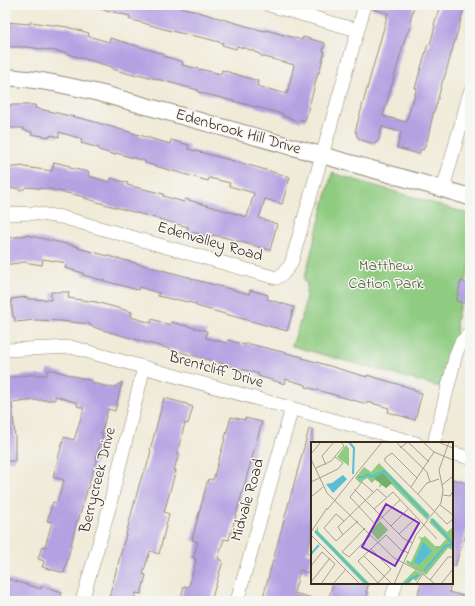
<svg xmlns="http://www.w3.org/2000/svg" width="475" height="606" font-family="'Indie Flower',sans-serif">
	<rect width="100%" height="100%" fill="#f6f6f2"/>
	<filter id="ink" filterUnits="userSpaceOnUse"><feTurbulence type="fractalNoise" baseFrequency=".025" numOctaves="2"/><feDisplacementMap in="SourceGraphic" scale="8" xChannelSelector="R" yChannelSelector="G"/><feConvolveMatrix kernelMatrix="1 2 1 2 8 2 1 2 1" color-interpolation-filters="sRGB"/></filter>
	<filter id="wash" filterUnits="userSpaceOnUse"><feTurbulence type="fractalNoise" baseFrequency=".012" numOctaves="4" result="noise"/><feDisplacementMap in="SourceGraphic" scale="16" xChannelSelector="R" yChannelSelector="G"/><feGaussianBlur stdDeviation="0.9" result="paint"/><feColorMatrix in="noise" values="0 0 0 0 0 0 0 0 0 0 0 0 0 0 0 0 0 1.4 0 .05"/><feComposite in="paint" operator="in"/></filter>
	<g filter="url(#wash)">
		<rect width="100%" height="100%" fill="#efebd8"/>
		<!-- green -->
		<path fill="#8fcc81" stroke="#657b50" d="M 332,173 L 470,214 L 470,264 L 456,321 L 457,336 L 440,387 L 292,346 L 304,310 L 307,284 L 304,280 Z"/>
		<g id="blocks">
			<!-- building -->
			<path fill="#b3a1e2" d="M 99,5 L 174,5 L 260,30 L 266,31 L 266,30 L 302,40 L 303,37 L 325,43 L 323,51 L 325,51 L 319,73 L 318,72 L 313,92 L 305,121 L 301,119 L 301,122 L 283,116 L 283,114 L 198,92 L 198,90 L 138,74 L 137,76 L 112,69 L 112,67 L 68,54 L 68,53 L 28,47 L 5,47 L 5,22 L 30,24 L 30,22 L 67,27 L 89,33 L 88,36 L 109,42 L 110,38 L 164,54 L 164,56 L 183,62 L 182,65 L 221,74 L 222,70 L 258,81 L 257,86 L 287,94 L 294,65 L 261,56 L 260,54 L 254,52 L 254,51 L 237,46 L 236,49 L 222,45 L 223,43 L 204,38 L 171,31 L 129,19 L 130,16 L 98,8 Z
				M 373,5 L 409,5 L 414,6 L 410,22 L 411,24 L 410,28 L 406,35 L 383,116 L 406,122 L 417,88 L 415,88 L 428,44 L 430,45 L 435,26 L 434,25 L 440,5 L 465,5 L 444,79 L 443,79 L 435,110 L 434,110 L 427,141 L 423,150 L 421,149 L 419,154 L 397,148 L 401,132 L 382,127 L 378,141 L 374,144 L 359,139 L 356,134 L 357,132 L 355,132 L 388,13 L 372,9 Z
				M 5,105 L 36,105 L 35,108 L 88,120 L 170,144 L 171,140 L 189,145 L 188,149 L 238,162 L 290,177 L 282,204 L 265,199 L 259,218 L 277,224 L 270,250 L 223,237 L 213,235 L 212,237 L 187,231 L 188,227 L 104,204 L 84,198 L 85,197 L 48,189 L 26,187 L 24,189 L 19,190 L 18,188 L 5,189 L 5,168 L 23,166 L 24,167 L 52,171 L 54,162 L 70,166 L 70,168 L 89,172 L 88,176 L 110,182 L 111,178 L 128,183 L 127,185 L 164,194 L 163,196 L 184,202 L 185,199 L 247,217 L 254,193 L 229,186 L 230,183 L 209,178 L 208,181 L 145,163 L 145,161 L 116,153 L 115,155 L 99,150 L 99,148 L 81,143 L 82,139 L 59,132 L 59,137 L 51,135 L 50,137 L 31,134 L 32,132 L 23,130 L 24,128 L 5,128 Z
				M 26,235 L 71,245 L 79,247 L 78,248 L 192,278 L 192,279 L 249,294 L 250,290 L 268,295 L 267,299 L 294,307 L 287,331 L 196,306 L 196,304 L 175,299 L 175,300 L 158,296 L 159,293 L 139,287 L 138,290 L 83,275 L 83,273 L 65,268 L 67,263 L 43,259 L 42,265 L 24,262 L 5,265 L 5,239 Z
				M 461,281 L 470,284 L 470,305 L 456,301 Z
				M 51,292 L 69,292 L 68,298 L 96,302 L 132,312 L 131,317 L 151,323 L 152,319 L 170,325 L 171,322 L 207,331 L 206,338 L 227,343 L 228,340 L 245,345 L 246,343 L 266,348 L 303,357 L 302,358 L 350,372 L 367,377 L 367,375 L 414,389 L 414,391 L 422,393 L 415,420 L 388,412 L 389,408 L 368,402 L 367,404 L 306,387 L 306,385 L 286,379 L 285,384 L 258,376 L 259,374 L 99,329 L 89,325 L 90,324 L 61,321 L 36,320 L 15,322 L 15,318 L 13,317 L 11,299 L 28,297 L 28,299 L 51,300 Z
				M 47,370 L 52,370 L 92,381 L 92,383 L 113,388 L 122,382 L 115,411 L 108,409 L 101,434 L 103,434 L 96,456 L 97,457 L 78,521 L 77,521 L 64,573 L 42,567 L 44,561 L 38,559 L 42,546 L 45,547 L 52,522 L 47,521 L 53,502 L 57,503 L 64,480 L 53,477 L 64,437 L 74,440 L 84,408 L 77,406 L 78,403 L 55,396 L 55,400 L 34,400 L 12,403 L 15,437 L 15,461 L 5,461 L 5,378 L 29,375 L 47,375 Z
				M 164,398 L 187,404 L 187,405 L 193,407 L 188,424 L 185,423 L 177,453 L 179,453 L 174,470 L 176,470 L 164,512 L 169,514 L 159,554 L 150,551 L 143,574 L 146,575 L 141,594 L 136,593 L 134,601 L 108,601 L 140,482 L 144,470 L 146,470 L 151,451 L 150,450 Z
				M 231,417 L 245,420 L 245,418 L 262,422 L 229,540 L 224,539 L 218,559 L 223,561 L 211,601 L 180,601 L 184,586 L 189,587 L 196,559 L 193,558 L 198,542 L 192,540 L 208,479 L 213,480 Z
				M 309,429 L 312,429 L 312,533 L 307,553 L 312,554 L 312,557 L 308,573 L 300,570 L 294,593 L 312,598 L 311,601 L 264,601 L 265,597 L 263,597 Z
				M 452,479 L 470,484 L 470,520 L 462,547 L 461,546 L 455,567 L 452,566 Z
				M 5,578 L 41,589 L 42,586 L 62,592 L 60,601 L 5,601 Z
				M 333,583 L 369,583 L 366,592 L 368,592 L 366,601 L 328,601 Z
				M 421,583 L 451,583 L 449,592 L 469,598 L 469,601 L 416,601 Z"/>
		</g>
	</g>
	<g filter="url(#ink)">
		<use href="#blocks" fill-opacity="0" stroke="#958a7b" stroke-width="1"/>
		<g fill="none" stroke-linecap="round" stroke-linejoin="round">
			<defs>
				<path id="minor" d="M 269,5 L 357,30
					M 443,189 L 470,92
					M 5,214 L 32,213 L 61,217 L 276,278 L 283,274 L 291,264 L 365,5
					M 5,350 L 71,347 L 416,443
					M 434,443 L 456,354 L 461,342 L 468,335 L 470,335
					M 452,453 L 470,458
					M 82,601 L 108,512 L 144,367
					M 237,601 L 292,408
					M 391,601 L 396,583"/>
				<path id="tertiary" d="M 5,77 C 39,79 70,86 103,94 L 443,189 L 470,197"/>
			</defs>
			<!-- minor casing -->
			<use href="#minor" stroke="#958a7b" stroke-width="14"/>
			<!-- tertiary casing -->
			<use href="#tertiary" stroke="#958a7b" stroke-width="18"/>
			<!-- minor -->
			<use href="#minor" stroke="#fff" stroke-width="13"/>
			<!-- tertiary -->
			<use href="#tertiary" stroke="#fff" stroke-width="16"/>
		</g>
	</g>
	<g text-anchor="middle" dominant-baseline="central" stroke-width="3" stroke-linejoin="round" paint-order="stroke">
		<!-- street labels -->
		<g font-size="16" fill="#3b2a1e" stroke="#f6f6f2">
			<text transform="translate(238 132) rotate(16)">Edenbrook Hill Drive</text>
			<text transform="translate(210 242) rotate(16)">Edenvalley Road</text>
			<text transform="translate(216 370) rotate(16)">Brentcliff Drive</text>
			<text transform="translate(98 480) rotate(-76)">Berrycreek Drive</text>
			<text transform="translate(248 500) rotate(-74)">Midvale Road</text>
		</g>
		<!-- park labels -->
		<g font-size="16" fill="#545b3c" stroke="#f6f6f2">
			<text x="386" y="266">Matthew<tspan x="386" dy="18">Cation Park</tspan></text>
		</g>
	</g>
	<!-- overview -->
	<g transform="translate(311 442)">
		<rect width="142" height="142" fill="#efebd8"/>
		<path d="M 35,3 L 38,7 L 38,24 L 26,15 ZM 68,21 L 119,73 L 116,78 L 80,42 L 75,46 L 71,43 L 68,46 L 69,41 L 64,38 L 61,41 L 56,36 L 49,41 L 44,36 L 53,25 L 60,30 ZM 122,76 L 136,90 L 142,85 L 142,108 L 137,106 L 115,133 L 95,121 L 96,118 L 100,120 L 110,98 L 107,94 L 111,96 L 114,94 L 124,104 L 129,104 L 135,97 L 118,80 ZM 69,79 L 77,88 L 67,98 L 59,89 ZM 7,84 L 7,89 L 59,142 L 53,142 L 4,91 ZM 104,128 L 111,132 L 105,139 L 102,137 L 98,142 L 90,142 Z" fill="#8fcc81"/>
		<path d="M 72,31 L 81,41 L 75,46 L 63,36 Z" fill="#73b06f"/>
		<path d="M 32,33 L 36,37 L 22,51 L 15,42 L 21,41 ZM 112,100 L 121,109 L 108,123 L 103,120 Z" fill="#58bed6"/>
		<path fill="none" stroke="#58bed6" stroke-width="2" d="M 38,0 L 43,6 L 42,32M 47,35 L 53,35 L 57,32 L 60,35 L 73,29 L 117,75M 120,77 L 142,102M 4,89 L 56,142M 0,112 L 8,103M 113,129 L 134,104 L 142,102M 95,142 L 99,137 L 108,133"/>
		<path fill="none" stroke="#a79e8e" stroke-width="1" d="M 85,0 L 116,30 L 119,40M 112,0 L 123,10 L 142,18M 127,0 L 142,6M 89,6 L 97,0 L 118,20M 0,12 L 10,0M 0,17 L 16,51 L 83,116 L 108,129 L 124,142M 15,23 L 11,14 L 23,0M 5,26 L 20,19 L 33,4 L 30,0M 106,36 L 81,11 L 74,16 L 74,19 L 136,82 L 142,77M 0,40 L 27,27 L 32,21 L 24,15M 131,43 L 142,34M 100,45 L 123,10M 43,47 L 93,97 L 102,101M 62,50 L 51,40 L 39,55 L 64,82 L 89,58M 107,52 L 116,41 L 128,37M 132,53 L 139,54 L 142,49M 0,55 L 12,45M 129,63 L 142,73M 63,67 L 82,50 L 126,97M 16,68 L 71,0M 33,79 L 25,72 L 13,86 L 25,99 L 47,79M 80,84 L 98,66M 54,86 L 31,110 L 38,115 L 60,93M 0,90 L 16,66M 88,92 L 105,76M 0,93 L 49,142M 32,93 L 27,85 L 66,47 L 75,55M 60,107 L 80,127 L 67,141 L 47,119 L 74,94 L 75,93 L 90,108 L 98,111M 53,114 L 81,142M 0,124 L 11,110 L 24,122 L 10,142M 119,138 L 137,115 L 142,115M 0,140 L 19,116M 22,142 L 35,127M 83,142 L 105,93 L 130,61 L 132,48 L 128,28 L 138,0M 105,142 L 112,132M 130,142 L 142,127"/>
		<path fill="#7b2cbf" fill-opacity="0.15" stroke="#7b2cbf" stroke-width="2" d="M 75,62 L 108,81 L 84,124 L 51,105 Z"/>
		<rect width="142" height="142" fill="none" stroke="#3b2a1e" stroke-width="2"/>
	</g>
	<!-- margin -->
	<rect width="475" height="606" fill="none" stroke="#f6f6f2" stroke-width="20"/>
</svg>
